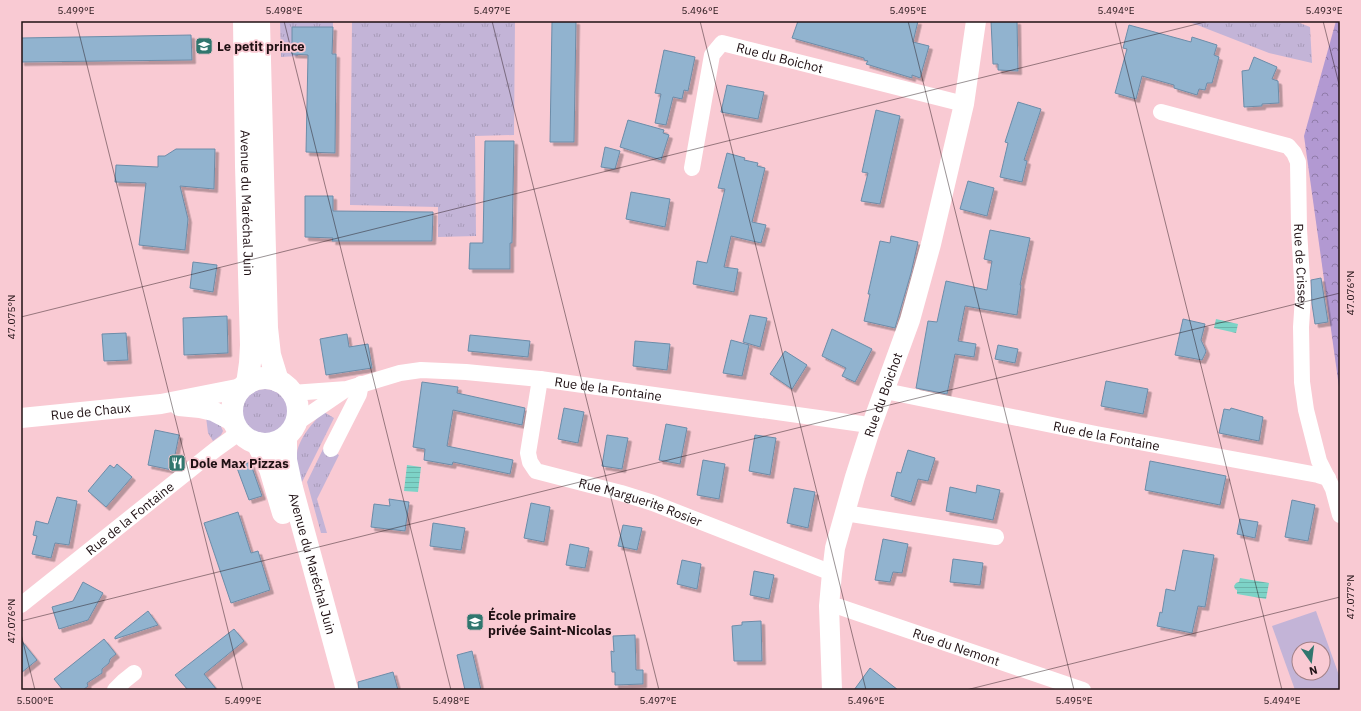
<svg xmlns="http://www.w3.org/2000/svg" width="1361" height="711" font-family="'IBM Plex Sans',sans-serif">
	<defs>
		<pattern id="grass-tufts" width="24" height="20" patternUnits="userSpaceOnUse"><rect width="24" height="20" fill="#c3b4d7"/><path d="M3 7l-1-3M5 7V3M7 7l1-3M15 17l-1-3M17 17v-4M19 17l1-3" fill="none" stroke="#a79ab8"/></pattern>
		<pattern id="forest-crowns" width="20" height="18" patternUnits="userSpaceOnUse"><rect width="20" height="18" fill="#b299d2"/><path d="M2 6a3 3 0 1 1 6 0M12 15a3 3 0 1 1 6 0" fill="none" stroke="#907ba9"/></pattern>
		<pattern id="water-rules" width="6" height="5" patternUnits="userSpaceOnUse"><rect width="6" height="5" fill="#7dd3c7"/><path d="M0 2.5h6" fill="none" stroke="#6cb4aa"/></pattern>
		<filter id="shadow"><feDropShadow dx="3.5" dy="3.5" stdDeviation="0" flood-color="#0004"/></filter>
	</defs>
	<rect width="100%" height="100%" fill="#f9cad3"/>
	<!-- grass -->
	<path fill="url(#grass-tufts)" d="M 280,21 L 333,21 L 333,27 L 292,27 L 292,53 L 298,54 L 298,56 L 281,57 Z
		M 352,21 L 515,21 L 514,135 L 475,136 L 476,236 L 438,237 L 438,207 L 350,205 Z
		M 1187,21 L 1295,21 L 1310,27 L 1312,63 L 1269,53 Z
		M242 412a23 23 0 1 1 46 0a23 23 0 1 1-46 0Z
		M 324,412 L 334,418 L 301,484 C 297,475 295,463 297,453 C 299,439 313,421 324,412 Z
		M 206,417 L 220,424 L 223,431 L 221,435 L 213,441 L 208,433 Z
		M 324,447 L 339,455 L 317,499 L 327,533 L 321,533 L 307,482 Z"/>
	<!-- forest -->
	<path fill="url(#forest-crowns)" d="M 1336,21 L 1340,21 L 1340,394 L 1304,136 Z"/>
	<!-- garden -->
	<path fill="#c3b4d7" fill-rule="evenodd" d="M 1316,611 L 1340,678 L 1340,690 L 1295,690 L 1272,626 ZM 1299,649 L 1323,649 L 1323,673 L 1299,673 Z"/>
	<!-- water -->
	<path fill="url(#water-rules)" d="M 1216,319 L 1238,324 L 1236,333 L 1214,328 Z
		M 407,465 L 421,467 L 418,492 L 404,491 Z
		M 1240,578 L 1269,583 L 1266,599 L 1237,594 L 1237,590 L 1235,589 L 1234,586 L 1236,583 L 1239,582 Z"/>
	<!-- building -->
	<path fill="#91b3cf" stroke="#6c8ca8" filter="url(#shadow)" d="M 552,21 L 576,21 L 574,142 L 550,142 Z
		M 798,21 L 918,21 L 913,42 L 929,46 L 920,78 L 912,75 L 912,78 L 866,64 L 868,61 L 864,60 L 864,58 L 792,38 Z
		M 991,21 L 1017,21 L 1018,71 L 998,70 L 998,64 L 993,64 Z
		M 1129,25 L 1191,42 L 1192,37 L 1217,45 L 1214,55 L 1219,57 L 1212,83 L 1207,83 L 1205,90 L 1199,89 L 1197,95 L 1174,88 L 1174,85 L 1142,76 L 1136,99 L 1115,93 L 1127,49 L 1123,48 Z
		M 292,27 L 333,27 L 332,54 L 336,54 L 335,153 L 306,152 L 308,55 L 292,54 Z
		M 191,35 L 192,60 L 21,62 L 21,38 Z
		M 664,50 L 695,57 L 688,91 L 684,90 L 682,99 L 673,97 L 666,125 L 655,123 L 661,94 L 655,93 Z
		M 1254,57 L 1277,67 L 1272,79 L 1278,81 L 1279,103 L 1262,104 L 1262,106 L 1244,107 L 1242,71 L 1249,70 Z
		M 727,85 L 764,92 L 758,119 L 721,112 Z
		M 1018,102 L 1041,109 L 1024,160 L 1027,161 L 1022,182 L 1000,177 L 1008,143 L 1005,142 Z
		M 876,110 L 900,116 L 880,204 L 861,201 L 868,173 L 862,172 Z
		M 628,120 L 664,130 L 663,133 L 669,135 L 661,160 L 620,147 Z
		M 485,141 L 514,141 L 512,243 L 510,243 L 510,269 L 469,269 L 470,243 L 483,243 Z
		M 605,147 L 620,151 L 615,169 L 601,167 Z
		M 176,149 L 215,149 L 214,189 L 180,186 L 188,219 L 185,250 L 139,245 L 146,183 L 115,182 L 116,165 L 158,167 L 158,156 L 165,156 Z
		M 727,153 L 745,158 L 744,160 L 758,163 L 757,166 L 765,168 L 752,222 L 766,225 L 761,243 L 731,236 L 724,267 L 738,269 L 734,292 L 693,284 L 697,261 L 707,263 L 725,189 L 718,188 Z
		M 968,181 L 994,188 L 987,216 L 960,209 Z
		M 631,192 L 670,199 L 665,227 L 626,219 Z
		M 305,196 L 333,196 L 333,211 L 433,212 L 432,241 L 332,241 L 333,238 L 305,237 Z
		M 990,230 L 1030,238 L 1020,285 L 1021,285 L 1017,315 L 965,306 L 958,341 L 976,344 L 974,357 L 955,354 L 947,394 L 916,388 L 928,321 L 937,322 L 946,281 L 987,290 L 992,261 L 984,259 Z
		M 891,236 L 918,242 L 911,273 L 895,328 L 864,321 L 870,294 L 868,294 L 880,241 L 890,243 Z
		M 193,262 L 217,265 L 213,292 L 190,288 Z
		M 1321,278 L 1328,322 L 1315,324 L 1312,304 L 1311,280 Z
		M 750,315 L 767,318 L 760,347 L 743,342 Z
		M 227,316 L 228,353 L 184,355 L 183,318 Z
		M 1183,319 L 1205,324 L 1201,340 L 1206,351 L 1205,354 L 1202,360 L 1175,355 Z
		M 832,329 L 872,349 L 855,382 L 842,376 L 846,368 L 822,356 Z
		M 126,333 L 128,360 L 104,361 L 102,334 Z
		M 347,334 L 349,347 L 368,344 L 372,368 L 326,375 L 320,339 Z
		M 470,335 L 530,341 L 528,357 L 468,351 Z
		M 731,340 L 749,345 L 742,376 L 723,373 Z
		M 635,341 L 670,344 L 667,370 L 633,366 Z
		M 998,345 L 1018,349 L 1015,363 L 995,359 Z
		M 785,351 L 807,365 L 792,389 L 770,374 Z
		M 1106,381 L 1148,389 L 1143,414 L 1101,406 Z
		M 422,382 L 458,387 L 457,393 L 525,408 L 522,425 L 453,410 L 447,446 L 513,460 L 510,474 L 453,462 L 452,465 L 424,460 L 425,449 L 413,447 Z
		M 564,408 L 584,412 L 578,443 L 558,439 Z
		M 1231,408 L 1263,417 L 1259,441 L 1219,433 L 1224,409 L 1230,410 Z
		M 666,424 L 687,428 L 680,464 L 659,460 Z
		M 155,430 L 179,435 L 172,470 L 148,465 Z
		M 607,435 L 628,438 L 622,469 L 602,466 Z
		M 755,435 L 776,438 L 770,475 L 749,471 Z
		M 908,450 L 935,458 L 928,481 L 918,479 L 911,502 L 891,496 L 897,472 L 901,473 Z
		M 703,460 L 725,464 L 719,499 L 697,495 Z
		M 1150,461 L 1226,476 L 1220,505 L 1145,490 Z
		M 250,462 L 262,496 L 249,500 L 237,468 Z
		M 117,464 L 132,477 L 106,507 L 88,491 L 110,465 L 114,468 Z
		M 977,485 L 1000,490 L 993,520 L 946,511 L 950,487 L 976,493 Z
		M 794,488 L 815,492 L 808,528 L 787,523 Z
		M 57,497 L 77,501 L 69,545 L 55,543 L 51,558 L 32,554 L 37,536 L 33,535 L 36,521 L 48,524 Z
		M 389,499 L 409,502 L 405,531 L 371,527 L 374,504 L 390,506 Z
		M 1292,500 L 1315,505 L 1308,541 L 1285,537 Z
		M 531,503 L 550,507 L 544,542 L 524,538 Z
		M 238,512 L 251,553 L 258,551 L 270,590 L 231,603 L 204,523 Z
		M 1240,519 L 1258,522 L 1255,538 L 1237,534 Z
		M 433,523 L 465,528 L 461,550 L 430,546 Z
		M 623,525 L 642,528 L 637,550 L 618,546 Z
		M 883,539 L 908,544 L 902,573 L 893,572 L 890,582 L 875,580 Z
		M 570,544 L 589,548 L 585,568 L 566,565 Z
		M 1183,550 L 1214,555 L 1205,607 L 1198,606 L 1192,633 L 1157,626 L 1160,612 L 1162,613 L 1166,589 L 1175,591 Z
		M 953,559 L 983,563 L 980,585 L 950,582 Z
		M 682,560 L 701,564 L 697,589 L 677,584 Z
		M 754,571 L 774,575 L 769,599 L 750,595 Z
		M 83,582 L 103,593 L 88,620 L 59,629 L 52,607 L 73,601 Z
		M 148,611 L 158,625 L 115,639 L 115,637 Z
		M 761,621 L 762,661 L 734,661 L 732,626 L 742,625 L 742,622 Z
		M 234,629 L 244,641 L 204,674 L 217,690 L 188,690 L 175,675 Z
		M 635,635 L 636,670 L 643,670 L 643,684 L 615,685 L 615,672 L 612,672 L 611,651 L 614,652 L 613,636 Z
		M 104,639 L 116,654 L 110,659 L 109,663 L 102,669 L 102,673 L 87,683 L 88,686 L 83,690 L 63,690 L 54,679 Z
		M 21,640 L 37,660 L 21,673 Z
		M 472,651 L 481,690 L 465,690 L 457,655 Z
		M 870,668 L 898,690 L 854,690 Z
		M 393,672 L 398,690 L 359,690 L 358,682 Z"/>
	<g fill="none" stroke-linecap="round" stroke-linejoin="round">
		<!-- minor -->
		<g stroke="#fff" stroke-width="16">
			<path id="s1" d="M 1161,112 L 1288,146 L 1294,153 L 1298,162 L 1299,229 L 1303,297 L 1301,327 L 1302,382 L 1306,410 L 1319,461 L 1333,489 L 1340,515"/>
			<path id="s2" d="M 692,168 L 712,55 L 722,43 L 964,104"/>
			<path id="s3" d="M 540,379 L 528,453 L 530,462 L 536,471 L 621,493 L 653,503 L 832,573"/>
			<path id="s4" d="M 885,391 L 1096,434 L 1318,475 L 1328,478"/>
			<path id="s5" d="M 292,393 L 347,389 L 400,373 L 421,370 L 466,372 L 540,379 L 862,424 L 871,427"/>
			<path d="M 295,424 L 345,390"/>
			<path d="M 331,449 L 359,394 L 361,384"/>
			<path d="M 845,513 L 996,537"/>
			<path id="s6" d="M 21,605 L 215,450 L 240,432"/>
			<path id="s7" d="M 829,606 L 840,607 L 1083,690"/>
			<path d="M 115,690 L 124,681 L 134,673"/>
		</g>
		<!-- tertiary -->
		<g stroke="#fff" stroke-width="20">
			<path d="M 179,406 L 200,408 L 213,411 L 234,422"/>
			<path id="s8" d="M 21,418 L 161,404 L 242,388"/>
			<path id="s9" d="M 832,690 L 829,606 L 832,573 L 835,548 L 855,477 L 871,427 L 910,320 L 931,244 L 964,104 L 976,21"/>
		</g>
		<!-- secondary -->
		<g stroke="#fff" stroke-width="22">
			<path id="s10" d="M 244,21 L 246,166 L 251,345 L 250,363 L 247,384"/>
			<path d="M 259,22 L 267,328 L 270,355 L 278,381"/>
			<circle cx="265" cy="411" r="33"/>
			<path id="s11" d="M 286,437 L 286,460 L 292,488 L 347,690"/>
			<path d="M 257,443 L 270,469 L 283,513"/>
		</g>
	</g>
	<!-- ticks -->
	<path fill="none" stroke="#1f1013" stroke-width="1" stroke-opacity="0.45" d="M 76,21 L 243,690M 284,21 L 451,690M 492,21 L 659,690M 700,21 L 866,690M 908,21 L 1074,690M 1115,21 L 1282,690M 1323,21 L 1340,88M 21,317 L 1209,21M 21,621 L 1340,293M 21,634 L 35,690M 966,690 L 1340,597"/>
	<!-- icons -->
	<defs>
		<symbol id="school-square" viewBox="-11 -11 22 22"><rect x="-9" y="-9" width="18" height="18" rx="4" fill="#30766e" stroke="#f9cad3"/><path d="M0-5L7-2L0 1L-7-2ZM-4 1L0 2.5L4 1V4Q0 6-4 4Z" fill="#fff"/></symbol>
		<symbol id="restaurant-square" viewBox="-11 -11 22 22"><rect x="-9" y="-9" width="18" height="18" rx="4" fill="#30766e" stroke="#f9cad3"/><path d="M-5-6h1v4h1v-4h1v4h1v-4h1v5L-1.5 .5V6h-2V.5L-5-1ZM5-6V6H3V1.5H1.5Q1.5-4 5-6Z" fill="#fff"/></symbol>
	</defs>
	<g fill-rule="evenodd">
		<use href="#school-square" x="194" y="36" width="20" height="20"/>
		<use href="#restaurant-square" x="167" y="453" width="20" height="20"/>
		<use href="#school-square" x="465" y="612" width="20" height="20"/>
	</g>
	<g text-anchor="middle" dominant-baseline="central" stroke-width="3.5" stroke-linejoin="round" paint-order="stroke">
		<!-- poi labels -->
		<g font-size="13" font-weight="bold" fill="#1f1013" stroke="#f9cad3" text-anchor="start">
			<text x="217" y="46">Le petit prince</text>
			<text x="190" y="463">Dole Max Pizzas</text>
			<text x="488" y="615">École primaire<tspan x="488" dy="15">privée Saint-Nicolas</tspan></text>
		</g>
		<!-- street labels -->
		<g font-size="13" fill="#1f1013" stroke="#f9cad3">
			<text stroke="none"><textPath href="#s2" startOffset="190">Rue du Boichot</textPath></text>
			<text stroke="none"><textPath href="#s10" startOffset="182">Avenue du Maréchal Juin</textPath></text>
			<text stroke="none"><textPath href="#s1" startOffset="255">Rue de Crissey</textPath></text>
			<text stroke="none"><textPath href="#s5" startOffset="320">Rue de la Fontaine</textPath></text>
			<text stroke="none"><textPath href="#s9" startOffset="303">Rue du Boichot</textPath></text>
			<text stroke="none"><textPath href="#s8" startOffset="70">Rue de Chaux</textPath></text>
			<text stroke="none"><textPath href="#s4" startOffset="226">Rue de la Fontaine</textPath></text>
			<text stroke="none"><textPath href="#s3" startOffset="204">Rue Marguerite Rosier</textPath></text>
			<text stroke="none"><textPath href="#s6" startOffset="139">Rue de la Fontaine</textPath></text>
			<text stroke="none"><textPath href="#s11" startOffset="130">Avenue du Maréchal Juin</textPath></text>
			<text stroke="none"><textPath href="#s7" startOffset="134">Rue du Nemont</textPath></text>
		</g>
	</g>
	<!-- border -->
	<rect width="1361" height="711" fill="none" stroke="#f9cad3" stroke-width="44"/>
	<!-- north arrow -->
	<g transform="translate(1311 661) rotate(166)"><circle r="19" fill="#f9cad3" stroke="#a28086"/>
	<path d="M0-3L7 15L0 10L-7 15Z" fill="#30766e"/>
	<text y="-6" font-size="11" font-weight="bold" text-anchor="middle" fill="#1f1013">N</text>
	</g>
	<rect x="22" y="22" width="1317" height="667" fill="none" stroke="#1f1013" stroke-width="1.5"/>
	<g font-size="10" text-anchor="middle" fill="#1f1013">
		<text x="76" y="14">5.499°E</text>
		<text x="284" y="14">5.498°E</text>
		<text x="492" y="14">5.497°E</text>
		<text x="700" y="14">5.496°E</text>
		<text x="908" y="14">5.495°E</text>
		<text x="1116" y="14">5.494°E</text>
		<text x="1324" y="14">5.493°E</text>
		<text transform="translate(1350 293) rotate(-90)" y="4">47.076°N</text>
		<text transform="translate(11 317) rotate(-90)" y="4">47.075°N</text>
		<text transform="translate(1350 597) rotate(-90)" y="4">47.077°N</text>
		<text transform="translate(11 621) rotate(-90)" y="4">47.076°N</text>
		<text x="35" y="704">5.500°E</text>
		<text x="243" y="704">5.499°E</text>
		<text x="451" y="704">5.498°E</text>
		<text x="658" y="704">5.497°E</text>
		<text x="866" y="704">5.496°E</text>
		<text x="1074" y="704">5.495°E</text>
		<text x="1282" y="704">5.494°E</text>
	</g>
</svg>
